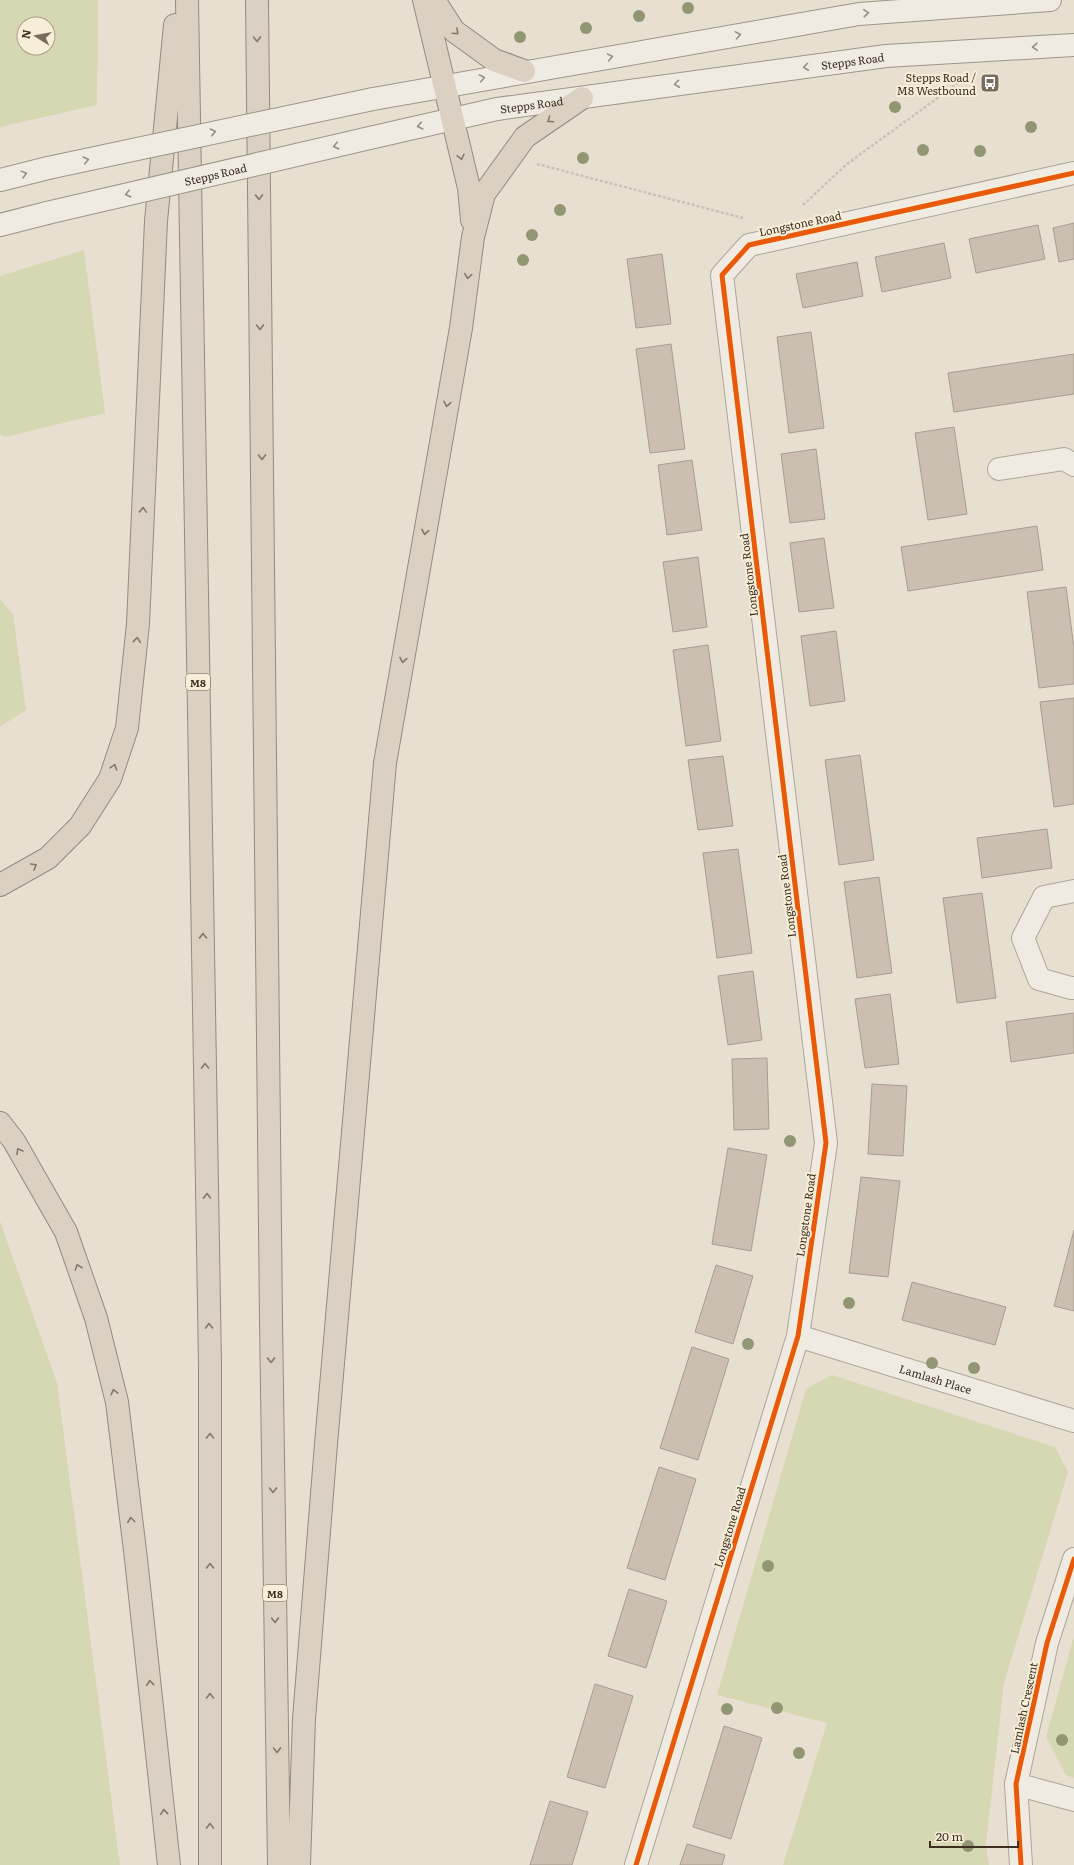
<svg xmlns="http://www.w3.org/2000/svg" width="1074" height="1865" font-family="Literata,serif">
	<rect width="100%" height="100%" fill="#e7e0d1"/>
	<!-- green -->
	<path fill="#d6d7b3" fill-rule="evenodd" d="M 0,0 L 98,0 L 97,105 L 0,127 ZM 24,24 L 48,24 L 48,48 L 24,48 Z
		M 84,250 L 105,413 L 5,437 L 0,434 L 0,276 Z
		M 0,599 L 13,614 L 26,710 L 0,727 Z
		M 0,1221 L 57,1383 L 120,1865 L 0,1865 Z
		M 832,1375 L 1055,1447 L 1068,1472 L 1004,1683 L 986,1844 L 989,1865 L 783,1865 L 827,1723 L 717,1695 L 806,1389 Z
		M 1074,1636 L 1074,1778 L 1066,1775 L 1046,1737 Z"/>
	<!-- building -->
	<path fill="#cbbfb2" stroke="#a89c90" d="M 1074,223 L 1074,259 L 1059,262 L 1053,228 Z
		M 1038,225 L 1045,259 L 976,273 L 969,239 Z
		M 944,243 L 951,278 L 882,292 L 875,257 Z
		M 662,254 L 671,324 L 636,328 L 627,259 Z
		M 857,262 L 863,296 L 803,308 L 796,274 Z
		M 811,332 L 824,428 L 789,433 L 777,337 Z
		M 671,344 L 685,449 L 650,453 L 636,349 Z
		M 1074,354 L 1074,394 L 954,412 L 948,373 Z
		M 954,427 L 967,514 L 928,520 L 915,433 Z
		M 816,449 L 825,519 L 790,523 L 781,454 Z
		M 692,460 L 702,530 L 667,535 L 658,465 Z
		M 1037,526 L 1043,570 L 908,591 L 901,547 Z
		M 824,538 L 834,608 L 799,612 L 790,543 Z
		M 698,557 L 707,627 L 673,632 L 663,562 Z
		M 1066,587 L 1074,648 L 1074,684 L 1039,688 L 1027,592 Z
		M 836,631 L 845,701 L 810,706 L 801,636 Z
		M 708,645 L 721,741 L 686,746 L 673,650 Z
		M 1074,698 L 1074,804 L 1054,807 L 1040,702 Z
		M 860,755 L 874,860 L 839,865 L 825,760 Z
		M 723,756 L 733,826 L 698,830 L 688,760 Z
		M 1047,829 L 1052,868 L 982,878 L 977,838 Z
		M 738,849 L 752,953 L 717,958 L 703,853 Z
		M 879,877 L 892,973 L 857,978 L 844,882 Z
		M 982,893 L 996,998 L 957,1003 L 943,898 Z
		M 753,971 L 762,1040 L 728,1045 L 718,976 Z
		M 890,994 L 899,1064 L 865,1068 L 855,999 Z
		M 1074,1013 L 1074,1053 L 1011,1062 L 1006,1022 Z
		M 767,1058 L 769,1129 L 734,1130 L 732,1059 Z
		M 872,1084 L 907,1086 L 903,1156 L 868,1154 Z
		M 728,1148 L 767,1155 L 751,1251 L 712,1244 Z
		M 861,1177 L 900,1181 L 888,1277 L 849,1273 Z
		M 1074,1230 L 1074,1311 L 1054,1306 Z
		M 716,1265 L 753,1276 L 733,1344 L 695,1332 Z
		M 912,1282 L 1006,1307 L 995,1345 L 902,1320 Z
		M 692,1347 L 729,1359 L 698,1460 L 660,1448 Z
		M 659,1467 L 696,1479 L 665,1580 L 627,1568 Z
		M 629,1589 L 667,1601 L 646,1668 L 608,1656 Z
		M 595,1684 L 633,1696 L 605,1788 L 567,1777 Z
		M 724,1726 L 762,1738 L 731,1839 L 693,1827 Z
		M 550,1801 L 588,1812 L 572,1865 L 530,1865 Z
		M 687,1844 L 725,1855 L 722,1865 L 680,1865 Z"/>
	<g fill="none" stroke-linecap="round" stroke-linejoin="round">
		<defs>
			<g id="minor">
				<path d="M 999,469 L 1064,459 L 1074,465"/>
				<path d="M 1074,891 L 1044,897 L 1023,938 L 1039,979 L 1071,988 L 1074,988"/>
				<path id="s1" d="M 798,1336 L 1074,1421"/>
				<path d="M 1016,1784 L 1074,1800"/>
				<path d="M 636,1865 L 798,1336 L 826,1143 L 722,275 L 749,245 L 1074,173"/>
				<path d="M 1021,1865 L 1016,1784 L 1047,1643 L 1074,1559"/>
			</g>
			<g id="secondary">
				<path d="M 373,99 L 859,14 L 1050,0"/>
				<path id="s2" d="M 374,137 L 497,109 L 886,56 L 1074,45"/>
				<path d="M 0,180 L 48,168"/>
				<path d="M 0,225 L 47,213"/>
			</g>
			<path id="motorway" d="M 187,0 L 210,1365 L 210,1865
				M 257,0 L 271,1321 L 279,1865
				M 424,0 L 469,188 L 472,220
				M 434,0 L 454,31 L 494,60 L 524,71
				M 0,885 L 48,858 L 80,826 L 110,779 L 127,728 L 138,624 L 156,221 L 175,25
				M 0,1123 L 14,1141 L 66,1232 L 96,1318 L 117,1402 L 136,1559 L 169,1865
				M 299,1865 L 304,1719 L 326,1444 L 385,763 L 461,328 L 473,237 L 484,194 L 525,137 L 582,98"/>
		</defs>
		<!-- minor casing -->
		<use href="#minor" stroke="#ada599" stroke-width="24"/>
		<!-- secondary casing -->
		<use href="#secondary" stroke="#9c958a" stroke-width="24"/>
		<!-- motorway casing -->
		<use href="#motorway" stroke="#928b80" stroke-width="24"/>
		<!-- path -->
		<path stroke="#c8c2b9" stroke-width="2.5" stroke-dasharray="3 2" stroke-linecap="butt" d="M 537,164 L 743,218
			M 803,205 L 847,164 L 965,78"/>
		<!-- minor -->
		<use href="#minor" stroke="#efebe3" stroke-width="22"/>
		<!-- secondary -->
		<use href="#secondary" stroke="#efebe3" stroke-width="22"/>
		<!-- motorway -->
		<use href="#motorway" stroke="#dad1c2" stroke-width="22"/>
		<defs>
			<g id="secondary-bridge">
				<path d="M 48,168 L 373,99"/>
				<path id="s3" d="M 47,213 L 374,137"/>
			</g>
		</defs>
		<!-- secondary-bridge casing -->
		<use href="#secondary-bridge" stroke="#9c958a" stroke-width="24" stroke-linecap="butt"/>
		<!-- secondary-bridge -->
		<use href="#secondary-bridge" stroke="#efebe3" stroke-width="22"/>
		<defs>
			<path id="cycleway" d="M 636,1865 L 798,1336 L 826,1143 L 722,275 L 749,245 L 1074,173
				M 1021,1865 L 1016,1784 L 1047,1643 L 1074,1559"/>
		</defs>
		<!-- cycleway casing -->
		<use href="#cycleway" stroke="#f7eed8" stroke-width="8"/>
		<!-- cycleway -->
		<use href="#cycleway" stroke="#e8590c" stroke-width="5"/>
	</g>
	<!-- trees -->
	<g fill="#929673">
		<circle cx="688" cy="8" r="6"/>
		<circle cx="639" cy="16" r="6"/>
		<circle cx="586" cy="28" r="6"/>
		<circle cx="520" cy="37" r="6"/>
		<circle cx="895" cy="107" r="6"/>
		<circle cx="1031" cy="127" r="6"/>
		<circle cx="923" cy="150" r="6"/>
		<circle cx="980" cy="151" r="6"/>
		<circle cx="583" cy="158" r="6"/>
		<circle cx="560" cy="210" r="6"/>
		<circle cx="532" cy="235" r="6"/>
		<circle cx="523" cy="260" r="6"/>
		<circle cx="790" cy="1141" r="6"/>
		<circle cx="849" cy="1303" r="6"/>
		<circle cx="748" cy="1344" r="6"/>
		<circle cx="932" cy="1363" r="6"/>
		<circle cx="974" cy="1368" r="6"/>
		<circle cx="768" cy="1566" r="6"/>
		<circle cx="777" cy="1708" r="6"/>
		<circle cx="727" cy="1709" r="6"/>
		<circle cx="1062" cy="1740" r="6"/>
		<circle cx="799" cy="1753" r="6"/>
		<circle cx="968" cy="1846" r="6"/>
	</g>
	<!-- one-way arrows -->
	<defs><path id="oneway-chevron" d="M-2-3.5L2.5 0L-2 3.5" fill="none" stroke-width="1.6" stroke-linecap="round" stroke-linejoin="round"/></defs>
	<g stroke="#968c82">
		<use href="#oneway-chevron" transform="translate(866 13) rotate(-4)"/>
		<use href="#oneway-chevron" transform="translate(738 35) rotate(-10)"/>
		<use href="#oneway-chevron" transform="translate(1035 47) rotate(177)"/>
		<use href="#oneway-chevron" transform="translate(610 57) rotate(-10)"/>
		<use href="#oneway-chevron" transform="translate(806 67) rotate(173)"/>
		<use href="#oneway-chevron" transform="translate(482 78) rotate(-10)"/>
		<use href="#oneway-chevron" transform="translate(677 84) rotate(173)"/>
		<use href="#oneway-chevron" transform="translate(420 126) rotate(167)"/>
		<use href="#oneway-chevron" transform="translate(213 132) rotate(-12)"/>
		<use href="#oneway-chevron" transform="translate(336 146) rotate(167)"/>
		<use href="#oneway-chevron" transform="translate(86 160) rotate(-12)"/>
		<use href="#oneway-chevron" transform="translate(24 174) rotate(-15)"/>
		<use href="#oneway-chevron" transform="translate(128 194) rotate(167)"/>
	</g>
	<g stroke="#847769">
		<use href="#oneway-chevron" transform="translate(456 32) rotate(43)"/>
		<use href="#oneway-chevron" transform="translate(257 39) rotate(89)"/>
		<use href="#oneway-chevron" transform="translate(550 120) rotate(146)"/>
		<use href="#oneway-chevron" transform="translate(461 157) rotate(77)"/>
		<use href="#oneway-chevron" transform="translate(259 197) rotate(89)"/>
		<use href="#oneway-chevron" transform="translate(468 276) rotate(98)"/>
		<use href="#oneway-chevron" transform="translate(260 327) rotate(89)"/>
		<use href="#oneway-chevron" transform="translate(447 404) rotate(100)"/>
		<use href="#oneway-chevron" transform="translate(262 457) rotate(89)"/>
		<use href="#oneway-chevron" transform="translate(143 510) rotate(-88)"/>
		<use href="#oneway-chevron" transform="translate(425 532) rotate(100)"/>
		<use href="#oneway-chevron" transform="translate(137 640) rotate(-84)"/>
		<use href="#oneway-chevron" transform="translate(403 660) rotate(100)"/>
		<use href="#oneway-chevron" transform="translate(114 767) rotate(-72)"/>
		<use href="#oneway-chevron" transform="translate(34 866) rotate(-30)"/>
		<use href="#oneway-chevron" transform="translate(203 936) rotate(-91)"/>
		<use href="#oneway-chevron" transform="translate(205 1066) rotate(-91)"/>
		<use href="#oneway-chevron" transform="translate(19 1151) rotate(-120)"/>
		<use href="#oneway-chevron" transform="translate(207 1196) rotate(-91)"/>
		<use href="#oneway-chevron" transform="translate(78 1267) rotate(-109)"/>
		<use href="#oneway-chevron" transform="translate(209 1326) rotate(-91)"/>
		<use href="#oneway-chevron" transform="translate(271 1360) rotate(89)"/>
		<use href="#oneway-chevron" transform="translate(114 1392) rotate(-104)"/>
		<use href="#oneway-chevron" transform="translate(210 1436) rotate(-90)"/>
		<use href="#oneway-chevron" transform="translate(273 1490) rotate(89)"/>
		<use href="#oneway-chevron" transform="translate(131 1520) rotate(-97)"/>
		<use href="#oneway-chevron" transform="translate(210 1566) rotate(-90)"/>
		<use href="#oneway-chevron" transform="translate(275 1620) rotate(89)"/>
		<use href="#oneway-chevron" transform="translate(150 1683) rotate(-96)"/>
		<use href="#oneway-chevron" transform="translate(210 1696) rotate(-90)"/>
		<use href="#oneway-chevron" transform="translate(277 1750) rotate(89)"/>
		<use href="#oneway-chevron" transform="translate(164 1812) rotate(-96)"/>
		<use href="#oneway-chevron" transform="translate(210 1826) rotate(-90)"/>
	</g>
	<!-- icons -->
	<defs>
		<symbol id="bus-square" viewBox="-11 -11 22 22"><rect x="-9" y="-9" width="18" height="18" rx="4" fill="#786c5e" stroke="#f7eed8"/><path d="M-5-6H5V4H4V6H2V4H-2V6H-4V4H-5ZM-3.5-4V0h7V-4ZM-3.5 1.2v1.5H-2V1.2ZM2 1.2v1.5H3.5V1.2Z" fill="#fff"/></symbol>
	</defs>
	<g fill-rule="evenodd">
		<use href="#bus-square" x="979" y="72" width="22" height="22"/>
	</g>
	<g text-anchor="middle" dominant-baseline="central" stroke-width="4" stroke-linejoin="round" paint-order="stroke">
		<!-- shield labels -->
		<g fill="#f7eed8" stroke="#756857" stroke-width="1">
			<rect x="186" y="674" width="24" height="16" rx="3"/>
			<rect x="263" y="1585" width="24" height="16" rx="3"/>
		</g>
		<g font-size="10" font-weight="bold" fill="#3d2e20">
			<text x="198" y="682">M8</text>
			<text x="275" y="1593">M8</text>
		</g>
		<!-- street labels -->
		<g font-size="11" fill="#3d2e20" stroke="#f7eed8">
			<text stroke="none"><textPath href="#s2" startOffset="485">Stepps Road</textPath></text>
			<text stroke="none"><textPath href="#s2" startOffset="161">Stepps Road</textPath></text>
			<text stroke="none"><textPath href="#s3" startOffset="173">Stepps Road</textPath></text>
			<text transform="translate(800 223) rotate(-12)">Longstone Road</text>
			<text transform="translate(748 575) rotate(-97)">Longstone Road</text>
			<text transform="translate(786 896) rotate(-97)">Longstone Road</text>
			<text transform="translate(805 1215) rotate(-82)">Longstone Road</text>
			<text stroke="none"><textPath href="#s1" startOffset="144">Lamlash Place</textPath></text>
			<text transform="translate(729 1527) rotate(-73)">Longstone Road</text>
			<text transform="translate(1023 1708) rotate(-78)">Lamlash Crescent</text>
		</g>
		<!-- poi labels -->
		<g font-size="11" fill="#3d2e20" stroke="#f7eed8" text-anchor="end">
			<text x="976" y="77">Stepps Road /<tspan x="976" dy="13">M8 Westbound</tspan></text>
		</g>
	</g>
	<!-- north arrow -->
	<g transform="translate(36 36) rotate(281)"><circle r="19" fill="#f7eed8" stroke="#ada18e"/>
	<path d="M0-3L7 15L0 10L-7 15Z" fill="#786c5e"/>
	<text y="-6" font-size="11" font-weight="bold" text-anchor="middle" fill="#3d2e20">N</text>
	</g>
	<!-- scale -->
	<path d="M930 1841v6h88v-6" fill="none" stroke="#3d2e20" stroke-width="2"/>
	<text x="936" y="1841" font-size="12" fill="#3d2e20" stroke="#f7eed8" stroke-width="3" paint-order="stroke">20 m</text>
</svg>
